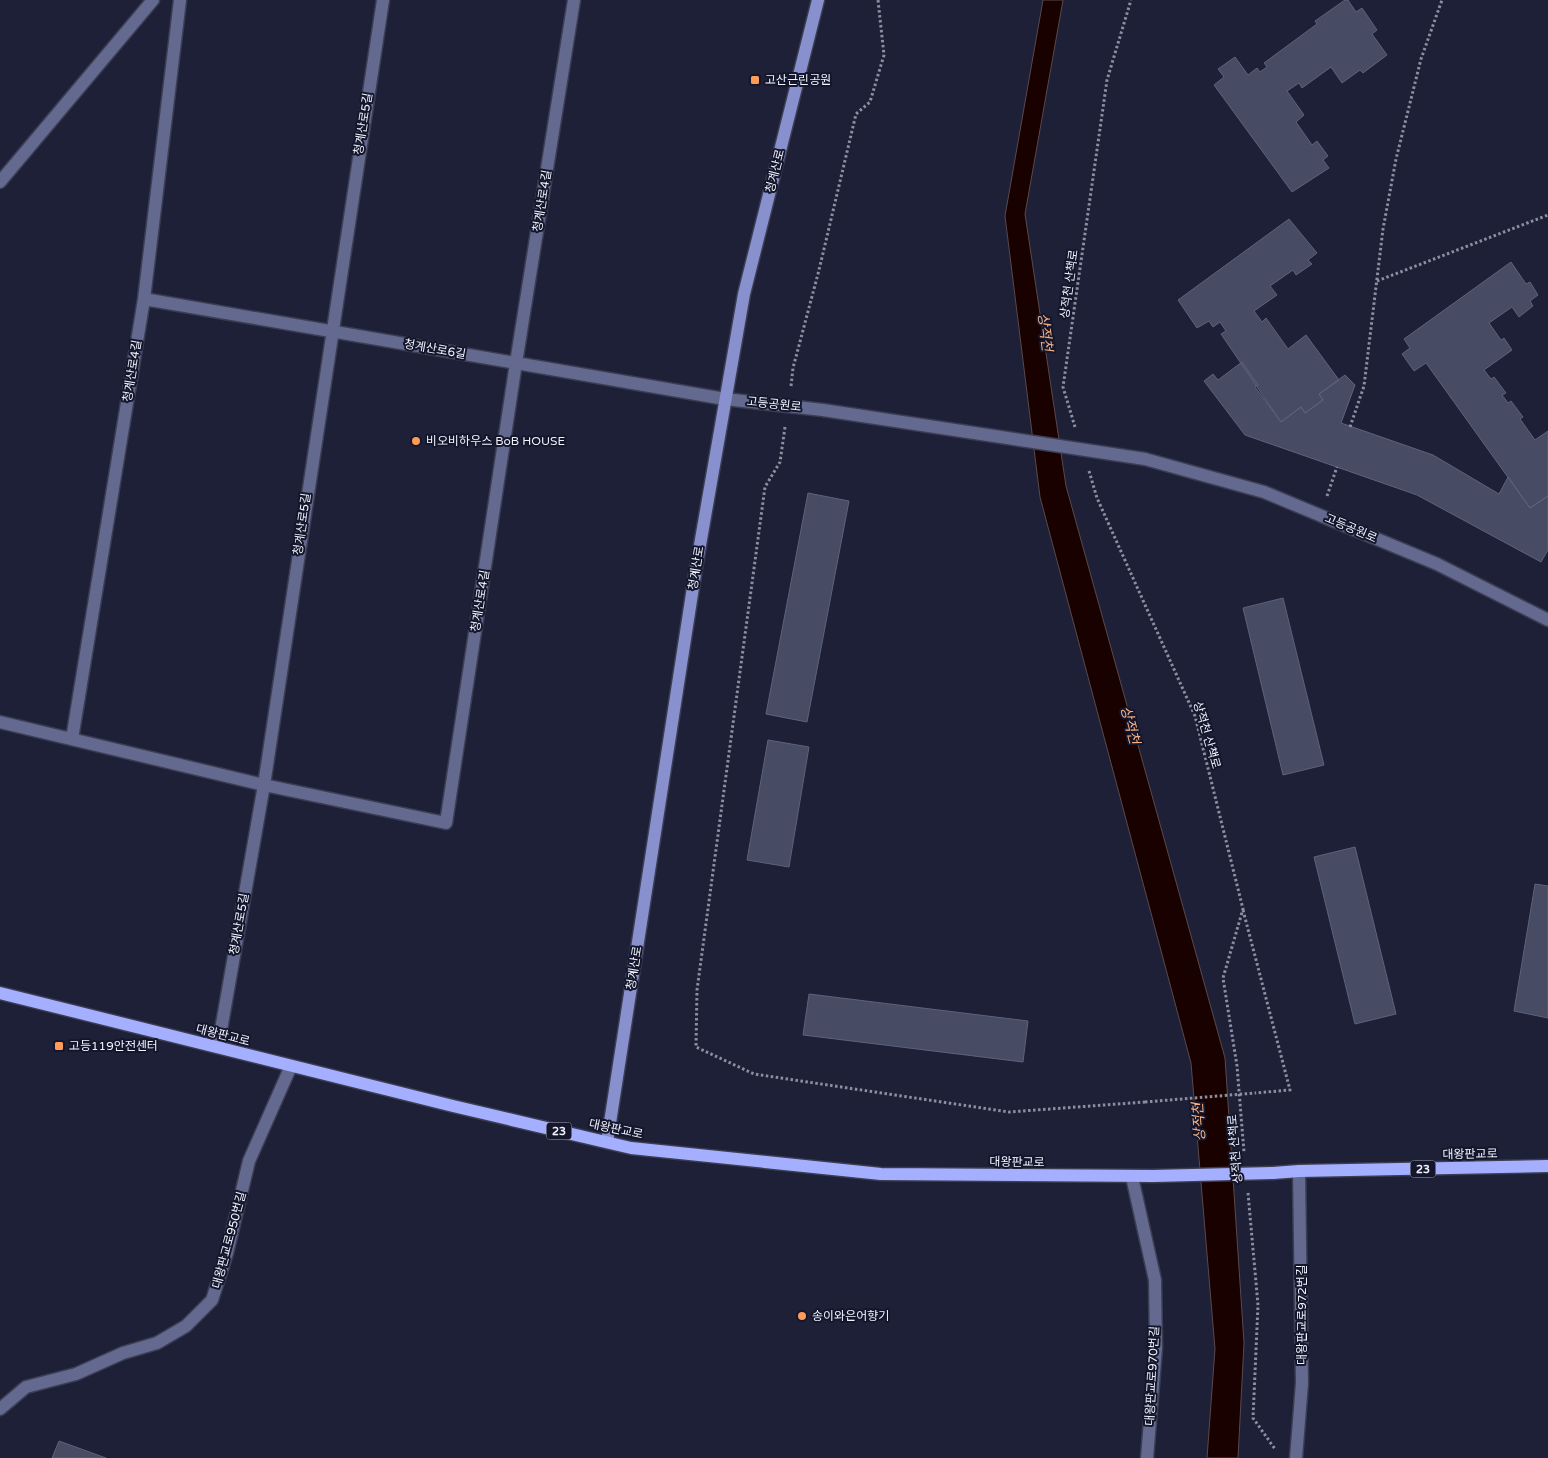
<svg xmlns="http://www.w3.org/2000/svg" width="1548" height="1458" font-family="'Varela Round','Noto Sans KR',sans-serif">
	<rect width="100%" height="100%" fill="#1d2036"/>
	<!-- water -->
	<path fill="#190100" stroke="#5a494c" d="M 1043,0 L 1063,0 L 1025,214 L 1066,486 L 1225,1058 L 1244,1343 L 1238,1458 L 1207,1458 L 1215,1349 L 1191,1063 L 1040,497 L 1005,216 Z"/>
	<!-- building -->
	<path fill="#474b64" stroke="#5e627c" d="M 1345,0 L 1348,0 L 1356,12 L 1362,8 L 1377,30 L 1372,34 L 1387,55 L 1363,73 L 1360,70 L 1342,83 L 1331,67 L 1302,88 L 1299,83 L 1287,91 L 1304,115 L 1296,122 L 1312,145 L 1317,141 L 1328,156 L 1323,160 L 1329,168 L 1292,192 L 1214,85 L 1224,77 L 1218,69 L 1235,57 L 1248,75 L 1257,68 L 1260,72 L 1267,67 L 1264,63 L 1317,24 L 1315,21 Z
		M 1289,219 L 1317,253 L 1308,260 L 1312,264 L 1296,275 L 1293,270 L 1270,286 L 1277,295 L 1254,311 L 1262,322 L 1266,318 L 1288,349 L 1306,335 L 1339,380 L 1319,394 L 1323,400 L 1305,413 L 1301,407 L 1281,422 L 1221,334 L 1226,331 L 1220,322 L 1213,327 L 1209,321 L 1197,328 L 1178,300 Z
		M 1511,262 L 1526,284 L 1530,282 L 1538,295 L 1530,301 L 1533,306 L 1519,317 L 1512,307 L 1489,323 L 1501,340 L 1504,338 L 1512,350 L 1484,370 L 1491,379 L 1494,377 L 1506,393 L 1502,395 L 1508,403 L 1511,401 L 1523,417 L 1520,419 L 1535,440 L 1548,431 L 1548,496 L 1530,508 L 1426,363 L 1414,371 L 1402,354 L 1410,348 L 1404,339 Z
		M 1242,362 L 1258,385 L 1255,387 L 1281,422 L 1301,407 L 1305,413 L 1323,400 L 1319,394 L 1345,375 L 1355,385 L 1341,423 L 1433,455 L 1499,494 L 1508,477 L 1530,508 L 1548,496 L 1548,550 L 1541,562 L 1417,495 L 1245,435 L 1204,381 L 1213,374 L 1218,380 Z
		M 808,493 L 849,501 L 807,722 L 766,714 Z
		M 1283,598 L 1324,765 L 1283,775 L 1243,608 Z
		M 768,740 L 809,747 L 789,867 L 747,860 Z
		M 1355,847 L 1396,1014 L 1355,1024 L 1314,857 Z
		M 1535,884 L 1548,886 L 1548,1018 L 1514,1011 Z
		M 809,994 L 1028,1021 L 1023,1062 L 803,1035 Z
		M 59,1441 L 106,1458 L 52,1458 Z"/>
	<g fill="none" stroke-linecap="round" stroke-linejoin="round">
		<defs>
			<path id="service" d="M 1132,1177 L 1155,1280 L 1156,1348 L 1147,1458
				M 0,1409 L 26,1387 L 76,1374 L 123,1353 L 157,1343 L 186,1326 L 212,1300 L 227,1253 L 249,1161 L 291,1066
				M 1296,1458 L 1302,1383 L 1299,1171"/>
			<path id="minor" d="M 0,182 L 153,0
				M 144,299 L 725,399 L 823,410
				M 1145,459 L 1264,492 L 1437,564 L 1548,620
				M 0,722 L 264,785 L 446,823 L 516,363 L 574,0
				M 72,739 L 144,299 L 180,0
				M 218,1047 L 264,785 L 383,0"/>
			<path id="secondary" d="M 607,1142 L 696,568 L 744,294 L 818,0"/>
			<path id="primary" d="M 0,993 L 453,1106 L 631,1148 L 881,1174 L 1153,1176
				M 1273,1173 L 1299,1171 L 1548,1166"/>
		</defs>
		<!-- service casing -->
		<use href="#service" stroke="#3b3d52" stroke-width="15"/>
		<!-- minor casing -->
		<use href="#minor" stroke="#3b3d52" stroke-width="15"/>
		<!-- secondary casing -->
		<use href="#secondary" stroke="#3b3d52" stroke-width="15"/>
		<!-- primary casing -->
		<use href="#primary" stroke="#3b3d52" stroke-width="15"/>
		<!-- path -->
		<path stroke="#8c8fa0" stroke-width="3" stroke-dasharray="2.5 2.5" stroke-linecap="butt" d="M 1377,281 L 1548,215
			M 791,386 L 793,368 L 819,270 L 856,114 L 870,102 L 884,55 L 878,0
			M 785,427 L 780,462 L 765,487 L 697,990 L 696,1047 L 754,1074 L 1009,1112 L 1145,1102
			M 1075,427 L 1063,387 L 1107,80 L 1131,0
			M 1350,427 L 1364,386 L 1383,229 L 1396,159 L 1421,59 L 1442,0
			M 1089,471 L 1097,498 L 1195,716 L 1243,909 L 1223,978 L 1237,1066 L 1244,1152
			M 1327,496 L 1337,467
			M 1243,910 L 1290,1090 L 1255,1093
			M 1248,1193 L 1258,1305 L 1253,1418 L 1275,1449"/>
		<!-- service -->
		<use href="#service" stroke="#63698f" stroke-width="12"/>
		<!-- minor -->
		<use href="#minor" stroke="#63698f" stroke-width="12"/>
		<!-- secondary -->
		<use href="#secondary" stroke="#8990ce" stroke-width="12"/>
		<!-- primary -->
		<use href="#primary" stroke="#a5afff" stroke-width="12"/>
		<defs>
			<path id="minor-bridge" d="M 823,410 L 1145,459"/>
			<path id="primary-bridge" d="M 1153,1176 L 1273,1173"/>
		</defs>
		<!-- minor-bridge casing -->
		<use href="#minor-bridge" stroke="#3b3d52" stroke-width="15" stroke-linecap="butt"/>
		<!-- primary-bridge casing -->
		<use href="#primary-bridge" stroke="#3b3d52" stroke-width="15" stroke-linecap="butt"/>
		<!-- path-bridge -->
		<path stroke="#8c8fa0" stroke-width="3" stroke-dasharray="2.5 2.5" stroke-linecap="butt" d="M 1145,1102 L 1255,1093"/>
		<!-- minor-bridge -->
		<use href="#minor-bridge" stroke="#63698f" stroke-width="12"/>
		<!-- primary-bridge -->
		<use href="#primary-bridge" stroke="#a5afff" stroke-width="12"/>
	</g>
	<!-- markers -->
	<g fill="#fe9b59" stroke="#14162c" stroke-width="2">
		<rect x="750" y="75" width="10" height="10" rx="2.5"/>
		<circle cx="416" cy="441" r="5"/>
		<rect x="54" y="1041" width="10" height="10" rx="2.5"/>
		<circle cx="802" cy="1316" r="5"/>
	</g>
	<g text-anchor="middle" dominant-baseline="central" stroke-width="4" stroke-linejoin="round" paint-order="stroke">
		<!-- shield labels -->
		<g fill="#14162c" stroke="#aeb0bf" stroke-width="1">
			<rect x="546.5" y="1122.5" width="25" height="17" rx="4"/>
			<rect x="1410.5" y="1160.5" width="25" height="17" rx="4"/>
		</g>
		<g font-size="11" font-weight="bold" fill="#f0f2fe">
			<text x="559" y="1131">23</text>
			<text x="1423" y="1169">23</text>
		</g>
		<!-- poi labels -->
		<g font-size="12" fill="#f0f2fe" stroke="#14162c" text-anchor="start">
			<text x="765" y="80">고산근린공원</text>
			<text x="426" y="441">비오비하우스 BoB HOUSE</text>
			<text x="69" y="1046">고등119안전센터</text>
			<text x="812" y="1316">송이와은어향기</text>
		</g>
		<!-- street labels -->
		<g font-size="12" fill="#f0f2fe" stroke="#14162c">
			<text transform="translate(363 124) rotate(-81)">청계산로5길</text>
			<text transform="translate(775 171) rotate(-76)">청계산로</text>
			<text transform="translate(542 201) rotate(-81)">청계산로4길</text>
			<text transform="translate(1069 284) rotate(-82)">상적천 산책로</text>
			<text transform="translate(435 349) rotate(10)">청계산로6길</text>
			<text transform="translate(132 371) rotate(-81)">청계산로4길</text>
			<text transform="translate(774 404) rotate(6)">고등공원로</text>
			<text transform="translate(302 524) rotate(-82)">청계산로5길</text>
			<text transform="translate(1351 528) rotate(23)">고등공원로</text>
			<text transform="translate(696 568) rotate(-81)">청계산로</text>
			<text transform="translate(480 601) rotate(-81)">청계산로4길</text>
			<text transform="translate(1207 735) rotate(74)">상적천 산책로</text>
			<text transform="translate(239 924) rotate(-80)">청계산로5길</text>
			<text transform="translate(634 968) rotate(-81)">청계산로</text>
			<text transform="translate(223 1035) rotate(14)">대왕판교로</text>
			<text transform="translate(616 1129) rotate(12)">대왕판교로</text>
			<text transform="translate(1235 1149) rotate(-95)">상적천 산책로</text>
			<text transform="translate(1470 1154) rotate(-1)">대왕판교로</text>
			<text transform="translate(1017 1162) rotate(1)">대왕판교로</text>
			<text transform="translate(229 1240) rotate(-75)">대왕판교로950번길</text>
			<text transform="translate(1302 1315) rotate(-90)">대왕판교로972번길</text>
			<text transform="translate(1152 1376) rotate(-87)">대왕판교로970번길</text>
		</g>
		<!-- water labels -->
		<g font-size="14" font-style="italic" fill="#f9b184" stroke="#14162c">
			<text transform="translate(1045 332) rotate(83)">상적천</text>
			<text transform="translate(1130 725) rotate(75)">상적천</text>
			<text transform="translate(1199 1122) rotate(-94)">상적천</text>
		</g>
	</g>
</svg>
